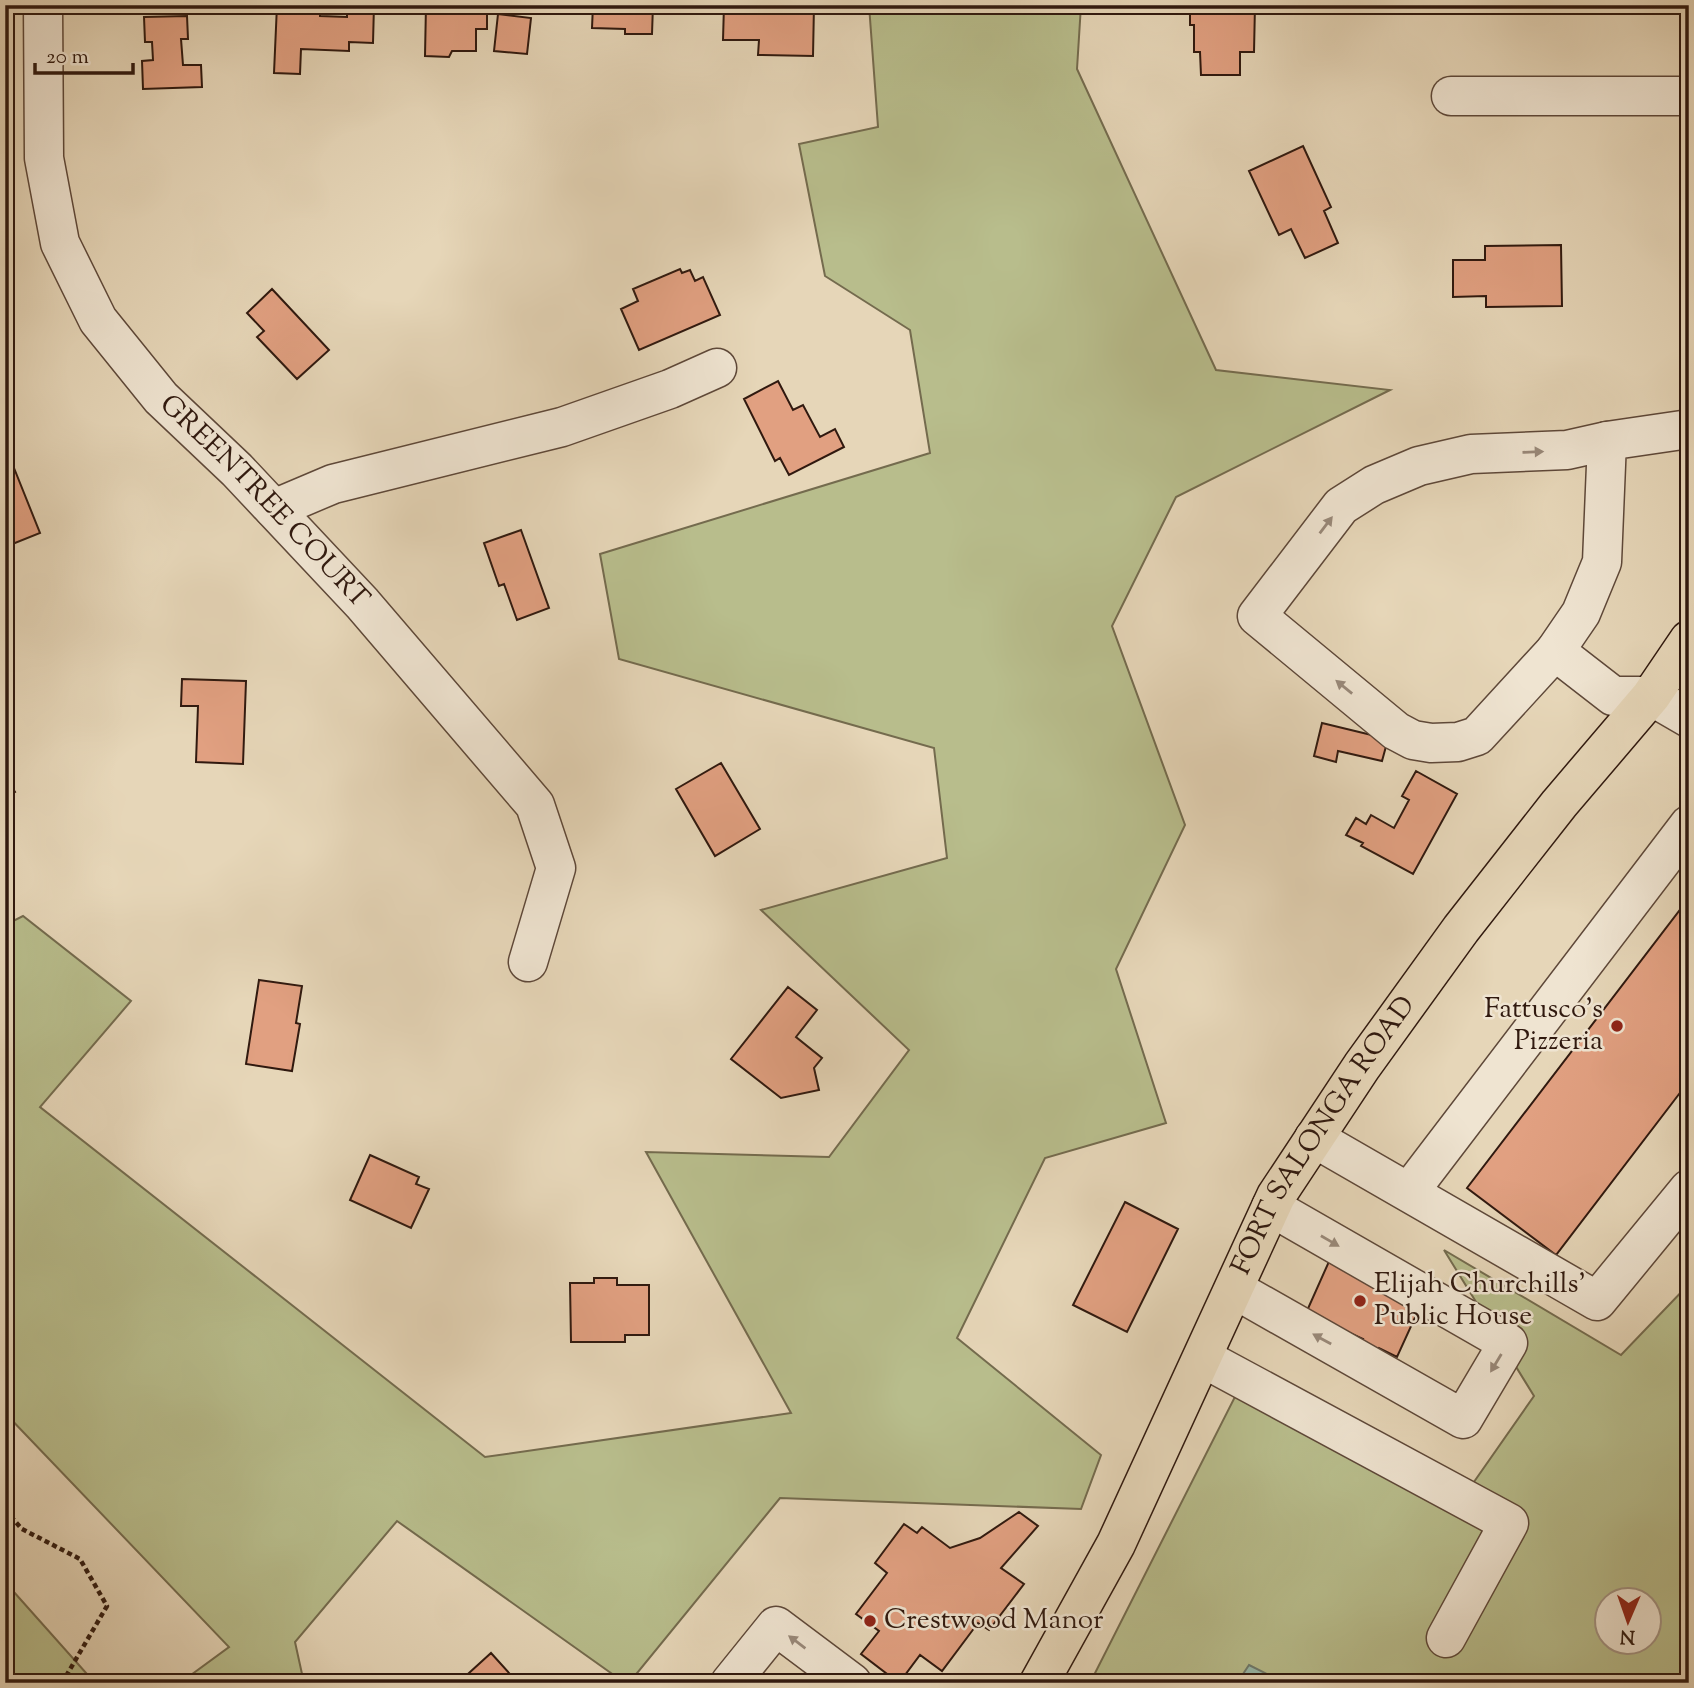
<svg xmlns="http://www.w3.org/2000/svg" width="1694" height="1688" font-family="'Sorts Mill Goudy',serif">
	<rect width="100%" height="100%" fill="#e6d6b8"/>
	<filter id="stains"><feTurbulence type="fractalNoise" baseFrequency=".00286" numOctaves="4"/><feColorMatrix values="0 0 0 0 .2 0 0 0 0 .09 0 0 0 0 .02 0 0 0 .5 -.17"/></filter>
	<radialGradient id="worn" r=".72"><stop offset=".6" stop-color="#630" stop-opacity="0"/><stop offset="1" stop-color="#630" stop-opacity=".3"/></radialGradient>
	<!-- green -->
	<path fill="#b8bd8c" stroke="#746b4e" stroke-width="2" fill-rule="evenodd" d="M 869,5 L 1081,5 L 1077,69 L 1216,370 L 1390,390 L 1176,497 L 1112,626 L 1185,825 L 1116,969 L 1166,1123 L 1045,1158 L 957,1338 L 1101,1455 L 1081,1509 L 780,1498 L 629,1683 L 625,1683 L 397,1521 L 295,1642 L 304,1683 L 180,1683 L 229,1647 L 5,1413 L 5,925 L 23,916 L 131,1001 L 40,1107 L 485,1457 L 791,1413 L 646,1152 L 829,1157 L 909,1050 L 761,910 L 947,858 L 934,748 L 619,659 L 600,554 L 930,453 L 910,330 L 825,276 L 799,144 L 878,127 Z
		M 1444,1250 L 1621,1355 L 1689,1284 L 1689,1683 L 1090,1683 L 1246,1375 L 1469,1489 L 1534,1396 ZM 1606,1600 L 1648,1600 L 1648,1642 L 1606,1642 Z
		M 5,1582 L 95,1683 L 5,1683 Z"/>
	<!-- water -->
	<path fill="#97b9aa" stroke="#6e796c" stroke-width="2" d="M 1249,1665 L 1285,1683 L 1237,1683 Z"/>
	<!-- building -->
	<path fill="#e1a081" stroke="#30190f" stroke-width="2" d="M 277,5 L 320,5 L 320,16 L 347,17 L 347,5 L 374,5 L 373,43 L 349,42 L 349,51 L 301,49 L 300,74 L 274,73 Z
		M 426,5 L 487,5 L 487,29 L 476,29 L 476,51 L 452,51 L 449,57 L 425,56 Z
		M 593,5 L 653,5 L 652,34 L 625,34 L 625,29 L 592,28 Z
		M 724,5 L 814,5 L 813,56 L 758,55 L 759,40 L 723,40 Z
		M 1197,5 L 1255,5 L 1254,52 L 1240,52 L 1240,75 L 1201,75 L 1200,52 L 1194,52 L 1194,25 L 1190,25 L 1190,8 L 1197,8 Z
		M 498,14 L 531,18 L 527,54 L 494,51 Z
		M 187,16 L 188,39 L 181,39 L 183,65 L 201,65 L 202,87 L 143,89 L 142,61 L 153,60 L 152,42 L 145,42 L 144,17 Z
		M 1303,146 L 1331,207 L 1324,211 L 1338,243 L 1305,258 L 1291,229 L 1279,235 L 1249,171 Z
		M 1561,245 L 1562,306 L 1486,307 L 1486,296 L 1453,297 L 1453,260 L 1485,260 L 1485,246 Z
		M 680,269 L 682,273 L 690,270 L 695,281 L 703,277 L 720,315 L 639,350 L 621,309 L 638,301 L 633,289 Z
		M 272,289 L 329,350 L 297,379 L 257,337 L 264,331 L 247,313 Z
		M 778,381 L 793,410 L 803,405 L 820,437 L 835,429 L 844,447 L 789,475 L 780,458 L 775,461 L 744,399 Z
		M 12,463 L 40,533 L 5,547 L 5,465 Z
		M 521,530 L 549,608 L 517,620 L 504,584 L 499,586 L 484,543 Z
		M 182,679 L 246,681 L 243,764 L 196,762 L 198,706 L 181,706 Z
		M 1322,723 L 1388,739 L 1382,761 L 1338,751 L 1336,762 L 1314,756 Z
		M 721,763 L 760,829 L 715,856 L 676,789 Z
		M 1416,771 L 1457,794 L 1413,874 L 1361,846 L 1363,843 L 1346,835 L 1356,818 L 1366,824 L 1371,815 L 1394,828 L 1409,800 L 1402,796 Z
		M 5,777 L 15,792 L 5,798 Z
		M 1689,898 L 1689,1081 L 1556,1255 L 1467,1188 Z
		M 259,980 L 302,986 L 296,1023 L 300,1024 L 292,1071 L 246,1064 Z
		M 788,987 L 817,1010 L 796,1037 L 822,1058 L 814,1068 L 819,1090 L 781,1098 L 731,1059 Z
		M 370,1155 L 419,1177 L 416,1184 L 429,1189 L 411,1228 L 350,1200 Z
		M 1125,1202 L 1178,1229 L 1127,1332 L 1073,1305 Z
		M 1331,1257 L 1423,1300 L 1397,1357 L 1379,1348 L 1374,1359 L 1357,1351 L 1363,1339 L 1306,1313 Z
		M 594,1278 L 617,1278 L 617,1285 L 649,1285 L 649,1335 L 625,1335 L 625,1342 L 571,1342 L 570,1283 L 594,1283 Z
		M 1019,1512 L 1038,1526 L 1001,1568 L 1024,1584 L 989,1630 L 978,1623 L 942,1671 L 920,1655 L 899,1683 L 861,1654 L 879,1631 L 856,1614 L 887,1573 L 875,1563 L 904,1524 L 917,1533 L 922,1527 L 950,1548 L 980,1538 Z
		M 491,1653 L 518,1683 L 458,1683 Z"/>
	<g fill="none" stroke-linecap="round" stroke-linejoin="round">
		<defs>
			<g id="minor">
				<path id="s1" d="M 43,5 L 44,158 L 60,243 L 98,320 L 161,398 L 237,470 L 362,603 L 535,805 L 556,868 L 528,962"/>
				<path d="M 1451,96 L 1689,96"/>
				<path d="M 1689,429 L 1607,441 L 1602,562 L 1581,613 L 1555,651 L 1613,696 L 1651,696 L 1689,718"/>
				<path d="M 274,509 L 333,484 L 562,427 L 670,389 L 717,368"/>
				<path d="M 1555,651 L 1477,736 L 1458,742 L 1431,743 L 1413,740 L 1396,731 L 1257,616 L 1341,506 L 1374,485 L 1419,466 L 1471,454 L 1567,450 L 1607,441"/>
				<path d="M 1314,1138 L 1597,1301 L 1689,1189"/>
				<path d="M 1409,1192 L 1689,825"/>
				<path d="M 1234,1289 L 1463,1419 L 1508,1343 L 1271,1207"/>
				<path d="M 1203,1358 L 1509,1523 L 1446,1638"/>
				<path d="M 730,1683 L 776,1626 L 852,1683"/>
			</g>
			<g id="major">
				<path id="s2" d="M 1039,1683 L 1116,1544 L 1276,1196 L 1362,1066 L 1461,929 L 1559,804 L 1651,696 L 1689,640"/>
			</g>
		</defs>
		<!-- minor casing -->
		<use href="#minor" stroke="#5e4839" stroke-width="41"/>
		<!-- major casing -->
		<use href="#major" stroke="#30190f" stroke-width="41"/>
		<!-- path -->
		<path stroke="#30190f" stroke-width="4.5" stroke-dasharray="5 3.5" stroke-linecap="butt" d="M 5,1510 L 22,1529 L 80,1559 L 107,1606 L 62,1683"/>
		<!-- minor -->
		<use href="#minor" stroke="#efe4d1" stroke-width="38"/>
		<!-- major -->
		<use href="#major" stroke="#e6d6b8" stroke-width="38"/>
	</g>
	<!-- one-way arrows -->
	<defs><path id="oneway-solid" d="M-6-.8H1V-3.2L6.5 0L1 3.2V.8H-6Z" transform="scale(1.75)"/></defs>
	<g fill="#99897a">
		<use href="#oneway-solid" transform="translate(1533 452) rotate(-2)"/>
		<use href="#oneway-solid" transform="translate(1326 525) rotate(-53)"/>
		<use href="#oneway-solid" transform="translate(1344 687) rotate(-141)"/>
		<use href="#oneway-solid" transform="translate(1330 1241) rotate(30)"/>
		<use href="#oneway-solid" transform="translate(1322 1339) rotate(-151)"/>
		<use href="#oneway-solid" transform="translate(1496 1363) rotate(121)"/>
		<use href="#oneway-solid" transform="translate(797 1642) rotate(-143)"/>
	</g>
	<!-- markers -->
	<g fill="#8f2418" stroke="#efe4d1" stroke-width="2.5">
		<circle cx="1617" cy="1026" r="7"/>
		<circle cx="1360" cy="1301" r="7"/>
		<circle cx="870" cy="1621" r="7"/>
	</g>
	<g text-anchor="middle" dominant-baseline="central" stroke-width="5" stroke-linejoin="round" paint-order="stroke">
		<!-- street labels -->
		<g font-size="28" fill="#30190f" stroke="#efe4d1">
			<text stroke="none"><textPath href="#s1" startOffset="572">GREENTREE COURT</textPath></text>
			<text stroke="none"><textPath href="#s2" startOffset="618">FORT SALONGA ROAD</textPath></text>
		</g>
		<!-- poi labels -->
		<g font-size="28" fill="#30190f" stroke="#efe4d1" text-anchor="start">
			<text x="1603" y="1010" text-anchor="end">Fattusco's<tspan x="1603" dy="32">Pizzeria</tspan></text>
			<text x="1374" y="1285">Elijah Churchills'<tspan x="1374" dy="32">Public House</tspan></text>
			<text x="884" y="1621">Crestwood Manor</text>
		</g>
	</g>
	<!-- margin -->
	<rect width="1694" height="1688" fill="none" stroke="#e6d6b8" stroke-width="28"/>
	<rect x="7" y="7" width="1680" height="1674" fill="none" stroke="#30190f" stroke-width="3.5"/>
	<rect x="14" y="14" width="1666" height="1660" fill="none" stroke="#30190f" stroke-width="2"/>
	<!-- north arrow -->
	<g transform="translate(1628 1621) rotate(182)"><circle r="33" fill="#efe4d1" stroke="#a39383" stroke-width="2"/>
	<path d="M0-5L12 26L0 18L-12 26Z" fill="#8f2418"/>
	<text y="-10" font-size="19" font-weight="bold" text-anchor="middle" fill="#30190f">N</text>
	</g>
	<!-- scale -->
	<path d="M35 63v10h98v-10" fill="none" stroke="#30190f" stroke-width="3.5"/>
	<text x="46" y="63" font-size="21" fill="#30190f" stroke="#efe4d1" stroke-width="5" paint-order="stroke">20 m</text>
	<rect width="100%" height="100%" filter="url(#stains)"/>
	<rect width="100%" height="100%" fill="url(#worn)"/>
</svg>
